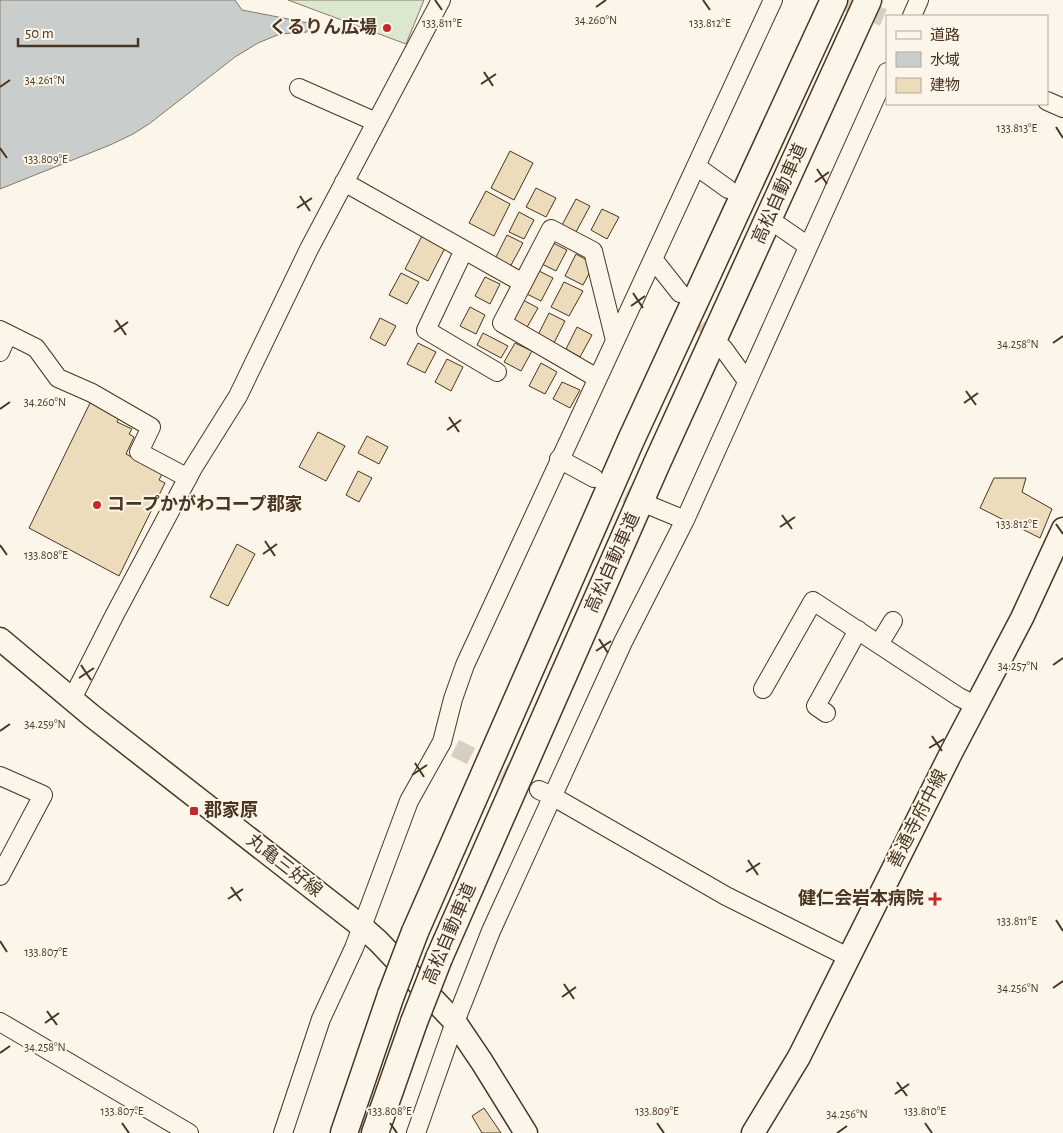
<svg xmlns="http://www.w3.org/2000/svg" width="1063" height="1133" font-family="'Alegreya Sans','Noto Sans JP',sans-serif">
	<rect width="100%" height="100%" fill="#fbf6e9"/>
	<!-- green -->
	<path fill="#dce7d0" stroke="#887966" d="M 288,0 L 424,0 L 406,44 Z"/>
	<!-- water -->
	<path fill="#c9cecd" stroke="#887966" d="M 0,0 L 235,0 L 242,10 L 309,23 L 307,32 L 280,34 L 258,43 L 235,57 L 149,124 L 133,134 L 110,145 L 0,189 Z"/>
	<!-- building -->
	<path fill="#ecdcbc" stroke="#4a3520" d="M 510,151 L 533,163 L 514,200 L 491,188 Z
		M 536,188 L 556,198 L 546,217 L 526,207 Z
		M 486,191 L 510,204 L 494,236 L 469,223 Z
		M 576,199 L 590,206 L 576,232 L 562,225 Z
		M 602,209 L 619,217 L 607,239 L 591,230 Z
		M 519,212 L 534,220 L 524,239 L 509,232 Z
		M 423,234 L 446,246 L 428,281 L 405,269 Z
		M 507,235 L 523,243 L 510,267 L 495,259 Z
		M 551,242 L 567,250 L 556,271 L 540,263 Z
		M 576,254 L 594,264 L 583,285 L 565,276 Z
		M 537,270 L 553,278 L 541,301 L 525,293 Z
		M 401,273 L 419,282 L 407,304 L 389,295 Z
		M 485,277 L 500,284 L 490,304 L 475,296 Z
		M 564,282 L 583,291 L 569,316 L 551,307 Z
		M 523,300 L 538,308 L 526,329 L 511,321 Z
		M 470,307 L 485,315 L 476,334 L 460,326 Z
		M 549,313 L 565,321 L 554,343 L 538,335 Z
		M 380,318 L 396,326 L 385,346 L 370,338 Z
		M 577,327 L 592,335 L 580,357 L 566,349 Z
		M 483,333 L 508,346 L 501,358 L 477,345 Z
		M 418,343 L 436,352 L 425,373 L 407,364 Z
		M 515,343 L 532,351 L 521,371 L 504,362 Z
		M 447,359 L 463,367 L 451,391 L 435,382 Z
		M 541,363 L 557,372 L 545,394 L 529,386 Z
		M 562,382 L 580,390 L 570,408 L 553,399 Z
		M 91,401 L 120,416 L 117,422 L 132,429 L 129,434 L 134,437 L 126,454 L 162,474 L 159,480 L 165,483 L 119,576 L 29,528 Z
		M 318,432 L 345,446 L 326,481 L 299,467 Z
		M 367,436 L 388,447 L 379,464 L 358,453 Z
		M 358,471 L 372,478 L 359,502 L 346,495 Z
		M 994,478 L 1026,478 L 1022,492 L 1052,509 L 1040,538 L 980,508 Z
		M 237,544 L 255,554 L 228,606 L 210,597 Z
		M 484,1108 L 501,1133 L 482,1133 L 472,1116 Z"/>
	<g fill="none" stroke-linecap="round" stroke-linejoin="round">
		<!-- minor-tunnel -->
		<path stroke="#d8cfc1" stroke-width="18" stroke-dasharray="18 9" stroke-linecap="butt" d="M 842,0 L 887,19
			M 687,301 L 720,344
			M 602,482 L 650,506
			M 455,748 L 526,784"/>
		<defs>
			<path id="minor" d="M 912,16 L 919,0
				M 299,88 L 376,122
				M 1047,101 L 1063,108
				M 696,166 L 728,189
				M 344,182 L 523,283
				M 779,226 L 808,246
				M 464,250 L 426,330 L 497,372
				M 653,259 L 680,293
				M 0,330 L 36,348 L 58,378 L 92,393 L 151,427 L 139,452 L 188,478
				M 723,348 L 747,381
				M 0,352 L 8,334
				M 597,378 L 502,323 L 551,229 L 593,251 L 615,340
				M 559,459 L 594,478
				M 651,506 L 685,520
				M 879,644 L 893,621
				M 763,689 L 813,601 L 959,697 L 977,706
				M 72,699 L 114,616 L 193,468 L 238,396 L 309,249 L 441,0
				M 826,713 L 816,706 L 858,630
				M 0,776 L 43,795 L 0,876
				M 539,790 L 552,796 L 726,896 L 848,957
				M 0,1022 L 189,1133
				M 283,1133 L 321,1019 L 354,948 L 409,801 L 442,742 L 453,699 L 465,665 L 773,0
				M 416,1133 L 455,1022 L 491,931 L 623,642 L 685,520 L 887,72"/>
			<path id="major" d="M 0,639 L 92,716 L 361,926 L 378,941 L 455,1022 L 482,1062 L 526,1133
				M 753,1133 L 799,1057 L 951,753 L 1022,618 L 1063,529"/>
			<path id="highway" d="M 415,932 L 631,440 L 834,0
				M 439,958 L 657,463 L 868,0
				M 344,1133 L 391,995
				M 375,1133 L 414,1022"/>
		</defs>
		<!-- minor casing -->
		<use href="#minor" stroke="#4a3520" stroke-width="20"/>
		<!-- major casing -->
		<use href="#major" stroke="#4a3520" stroke-width="25"/>
		<!-- highway casing -->
		<use href="#highway" stroke="#4a3520" stroke-width="29"/>
		<!-- minor -->
		<use href="#minor" stroke="#fbf6e9" stroke-width="18"/>
		<!-- major -->
		<use href="#major" stroke="#fbf6e9" stroke-width="22"/>
		<!-- highway -->
		<use href="#highway" stroke="#fbf6e9" stroke-width="26"/>
		<defs>
			<path id="highway-bridge" d="M 391,995 L 415,932
				M 414,1022 L 439,958"/>
		</defs>
		<!-- highway-bridge casing -->
		<use href="#highway-bridge" stroke="#4a3520" stroke-width="29" stroke-linecap="butt"/>
		<!-- highway-bridge -->
		<use href="#highway-bridge" stroke="#fbf6e9" stroke-width="26"/>
	</g>
	<!-- ticks -->
	<path fill="none" stroke="#4a3520" stroke-width="2" d="M 435,0 L 442,10M 703,0 L 710,10M 596,7 L 606,0M 484,72 L 493,86M 481,84 L 496,74M 0,87 L 10,80M 1056,127 L 1063,138M 0,148 L 7,158M 817,169 L 827,184M 815,182 L 829,172M 300,196 L 310,211M 297,208 L 312,198M 633,293 L 643,308M 631,306 L 645,296M 116,320 L 126,335M 114,332 L 128,322M 1053,343 L 1063,336M 966,391 L 976,405M 964,403 L 978,393M 0,409 L 10,402M 449,417 L 459,432M 447,430 L 461,420M 782,515 L 792,529M 1056,524 L 1063,534M 780,527 L 795,517M 265,541 L 275,556M 0,545 L 7,555M 263,554 L 277,544M 599,639 L 608,653M 596,651 L 611,641M 81,665 L 91,680M 1053,665 L 1063,658M 79,678 L 94,668M 0,731 L 10,724M 932,736 L 942,751M 929,748 L 944,739M 415,763 L 424,777M 412,775 L 427,765M 748,860 L 758,875M 746,872 L 760,863M 231,887 L 241,901M 228,899 L 243,889M 1056,920 L 1063,931M 0,941 L 7,952M 564,984 L 574,999M 1053,988 L 1063,981M 562,997 L 576,987M 47,1011 L 57,1025M 45,1023 L 59,1013M 0,1053 L 10,1046M 897,1082 L 907,1096M 895,1094 L 909,1084M 122,1123 L 129,1133M 390,1123 L 397,1133M 657,1123 L 664,1133M 925,1123 L 932,1133M 837,1133 L 847,1126"/>
	<!-- markers -->
	<g fill="#c62828" stroke="#fbf6e9" stroke-width="2">
		<circle cx="387" cy="28" r="5"/>
		<circle cx="97" cy="505" r="5"/>
		<rect x="189" y="806" width="10" height="10" rx="2.5"/>
		<path d="M932.5 891.5h5v5h5v5h-5v5h-5v-5h-5v-5h5z"/>
	</g>
	<g text-anchor="middle" dominant-baseline="central" stroke-width="4" stroke-linejoin="round" paint-order="stroke">
		<!-- poi labels -->
		<g font-size="18" font-weight="bold" fill="#4a3520" stroke="#fbf6e9" text-anchor="end">
			<text x="377" y="28">くるりん広場</text>
			<text x="107" y="505" text-anchor="start">コープかがわコープ郡家</text>
			<text x="204" y="811" text-anchor="start">郡家原</text>
			<text x="924" y="899">健仁会岩本病院</text>
		</g>
		<!-- street labels -->
		<g font-size="18" fill="#4a3520" stroke="#fbf6e9">
			<text transform="translate(780 194) rotate(-66)">高松自動車道</text>
			<text transform="translate(613 563) rotate(-66)">高松自動車道</text>
			<text transform="translate(918 819) rotate(-63)">善通寺府中線</text>
			<text transform="translate(284 866) rotate(38)">丸亀三好線</text>
			<text transform="translate(450 934) rotate(-67)">高松自動車道</text>
		</g>
	</g>
	<g font-size="12" text-anchor="middle" fill="#4a3520" stroke="#fbf6e9" stroke-width="4" stroke-linejoin="round" paint-order="stroke">
		<text x="596" y="24">34.260°N</text>
		<text x="442" y="27">133.811°E</text>
		<text x="710" y="27">133.812°E</text>
		<text x="45" y="84">34.261°N</text>
		<text x="1017" y="132">133.813°E</text>
		<text x="46" y="163">133.809°E</text>
		<text x="1018" y="348">34.258°N</text>
		<text x="45" y="406">34.260°N</text>
		<text x="1017" y="528">133.812°E</text>
		<text x="46" y="559">133.808°E</text>
		<text x="1018" y="670">34.257°N</text>
		<text x="45" y="728">34.259°N</text>
		<text x="1017" y="925">133.811°E</text>
		<text x="46" y="956">133.807°E</text>
		<text x="1018" y="992">34.256°N</text>
		<text x="45" y="1051">34.258°N</text>
		<text x="122" y="1115">133.807°E</text>
		<text x="390" y="1115">133.808°E</text>
		<text x="657" y="1115">133.809°E</text>
		<text x="925" y="1115">133.810°E</text>
		<text x="847" y="1118">34.256°N</text>
	</g>
	<!-- legend -->
	<rect x="886" y="15" width="162" height="90" fill="#fbf6e9" stroke="#b4a999"/>
	<rect x="896" y="31" width="25" height="8" fill="#fbf6e9" stroke="#b4a999"/>
	<text x="930" y="40" font-size="15" fill="#4a3520">道路</text>
	<rect x="896" y="52" width="25" height="15" fill="#c9cecd" stroke="#b4a999"/>
	<text x="930" y="65" font-size="15" fill="#4a3520">水域</text>
	<rect x="896" y="78" width="25" height="15" fill="#ecdcbc" stroke="#b4a999"/>
	<text x="930" y="90" font-size="15" fill="#4a3520">建物</text>
	<!-- scale -->
	<path d="M18 38v8h120v-8" fill="none" stroke="#4a3520" stroke-width="2.5"/>
	<text x="25" y="38" font-size="15" fill="#4a3520" stroke="#fbf6e9" stroke-width="4" paint-order="stroke">50 m</text>
</svg>
